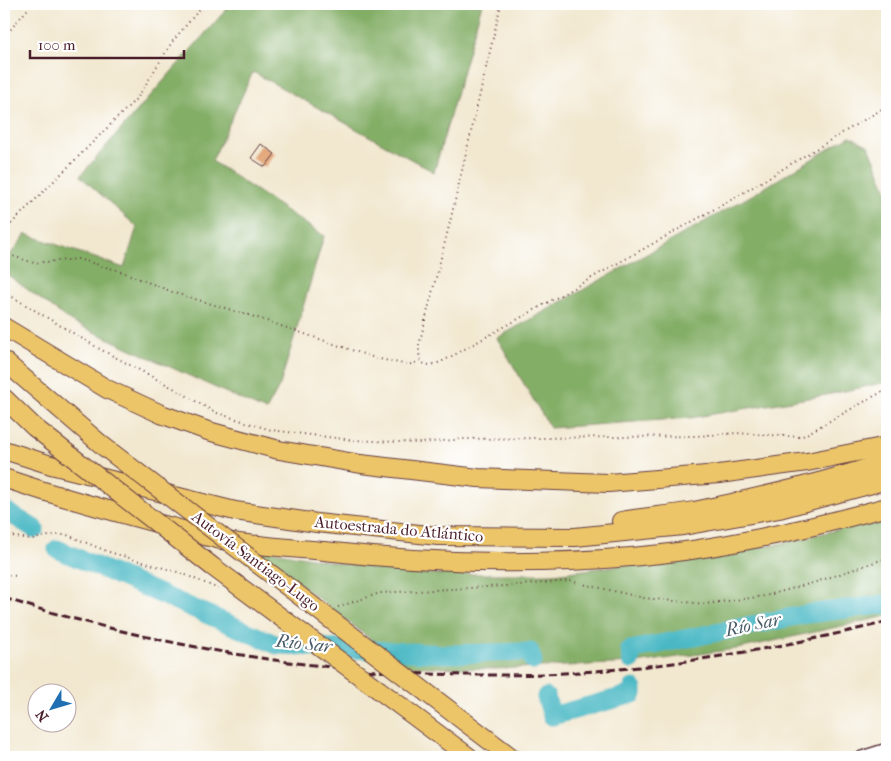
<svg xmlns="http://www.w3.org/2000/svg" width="891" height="761" font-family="'IM FELL French Canon',serif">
	<rect width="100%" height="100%" fill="#fff"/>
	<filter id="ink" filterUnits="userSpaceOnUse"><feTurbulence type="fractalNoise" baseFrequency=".02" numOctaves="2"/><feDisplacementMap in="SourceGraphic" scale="10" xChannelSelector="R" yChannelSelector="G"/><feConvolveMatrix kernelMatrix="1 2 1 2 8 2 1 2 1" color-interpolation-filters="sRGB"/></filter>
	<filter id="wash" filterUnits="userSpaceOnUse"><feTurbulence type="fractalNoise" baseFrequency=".0096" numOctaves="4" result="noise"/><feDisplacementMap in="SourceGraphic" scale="20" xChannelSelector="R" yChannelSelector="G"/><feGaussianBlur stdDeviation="1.12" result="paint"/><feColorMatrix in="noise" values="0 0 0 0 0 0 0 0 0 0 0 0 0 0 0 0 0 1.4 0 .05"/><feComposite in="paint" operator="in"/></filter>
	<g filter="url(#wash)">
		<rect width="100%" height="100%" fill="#f2e8d0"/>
		<!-- forest -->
		<path fill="#83ae66" stroke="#666648" d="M 231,4 L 482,4 L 434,172 L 253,72 L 212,161 L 324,236 L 280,385 L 266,411 L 70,321 L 4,272 L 4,263 L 26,234 L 124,268 L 137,227 L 80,176 Z
			M 850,136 L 869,146 L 887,190 L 887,382 L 826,395 L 690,418 L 550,428 L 497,338 L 754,194 Z
			M 887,518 L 887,616 L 742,648 L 636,663 L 493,669 L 405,666 L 252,547 L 338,563 L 427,574 L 554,574 L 774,545 Z"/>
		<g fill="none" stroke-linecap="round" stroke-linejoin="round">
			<!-- river -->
			<path stroke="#4ab8c4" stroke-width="19" d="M 4,510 L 35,529
				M 57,549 L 277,645 L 446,654 L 530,652 L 533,661
				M 631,660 L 630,650 L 807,614 L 887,604
				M 546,697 L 552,716 L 633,694 L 633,688"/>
		</g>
		<g id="blocks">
			<!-- building -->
			<path fill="#e09e6a" d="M 261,144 L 275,154 L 265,167 L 251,158 Z"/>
		</g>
	</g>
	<g filter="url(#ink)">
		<use href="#blocks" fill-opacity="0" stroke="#633d44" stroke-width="1"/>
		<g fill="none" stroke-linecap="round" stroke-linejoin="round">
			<defs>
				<path id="minor" d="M 862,757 L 887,749"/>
				<path id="highway" d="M 4,327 L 107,389 L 161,414 L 208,431 L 279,450 L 361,464 L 478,478 L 608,483 L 719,474 L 807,462 L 887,446
					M 4,361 L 103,446
					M 4,398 L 34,427
					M 4,450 L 51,465 L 235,511 L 317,523 L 438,536 L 575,537 L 683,526 L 779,509 L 887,480
					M 4,478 C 55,496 107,510 160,524 C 180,529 200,535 221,540 C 254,546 290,548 324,551 C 426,563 528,566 631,557 C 717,550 803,530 887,507
					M 621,521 C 645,517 670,515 694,511 C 759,498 824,482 887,462
					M 379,690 L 469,757
					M 427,693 L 511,757"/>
			</defs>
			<!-- minor casing -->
			<use href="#minor" stroke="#633d44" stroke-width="14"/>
			<!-- highway casing -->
			<use href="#highway" stroke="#633d44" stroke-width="20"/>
			<!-- path -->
			<path stroke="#633d44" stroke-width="2" stroke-dasharray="1 4" stroke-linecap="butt" d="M 501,4 L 450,222 L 419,345 C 418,368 427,368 445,360 L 738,196 L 887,106
				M 879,4 L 887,20
				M 4,37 L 32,4
				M 4,231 L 138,97 L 172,42 L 204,4
				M 4,253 L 34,263 L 78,259 L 120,271 L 175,293 L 258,318 L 375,358 L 408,365 L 421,361
				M 4,292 L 98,348 L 177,390 L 214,412 L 271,430 L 352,440 L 421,443 L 464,439 L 696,436 L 737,433 L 801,437 L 887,389
				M 4,532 L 15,537 L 32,539 L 54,535 L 67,535 L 109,552 L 181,573 L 219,589
				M 4,575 L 19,576
				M 338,607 L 380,593 L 505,586 L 570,581 L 644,598 L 705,604 L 765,596 L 816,582 L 887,558"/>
			<!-- minor -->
			<use href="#minor" stroke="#fff" stroke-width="11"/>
			<!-- highway -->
			<use href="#highway" stroke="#edc569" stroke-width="18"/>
			<!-- rail -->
			<path stroke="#4a1f2b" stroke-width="3" stroke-dasharray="8 4" stroke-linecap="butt" d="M 4,598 C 207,663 426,690 639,667 C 723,658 805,642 887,622"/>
			<defs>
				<path id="highway-bridge" d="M 34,427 L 213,567 L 379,690
					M 103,446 L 427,693"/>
			</defs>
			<!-- highway-bridge casing -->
			<use href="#highway-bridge" stroke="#633d44" stroke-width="20" stroke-linecap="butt"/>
			<!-- highway-bridge -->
			<use href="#highway-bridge" stroke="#edc569" stroke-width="18"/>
		</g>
	</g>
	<g text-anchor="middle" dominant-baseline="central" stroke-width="4.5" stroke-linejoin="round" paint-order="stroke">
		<!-- street labels -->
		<g font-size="16" fill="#4a1f2b" stroke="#fff">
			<text transform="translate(399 529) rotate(5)">Autoestrada do Atlántico</text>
			<text transform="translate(256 561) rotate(37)">Autovía Santiago-Lugo</text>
		</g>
		<!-- water labels -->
		<g font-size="18" font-style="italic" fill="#4a5c68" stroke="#fff">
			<text transform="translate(753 625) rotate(-12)">Río Sar</text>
			<text transform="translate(304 644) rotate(6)">Río Sar</text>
		</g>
	</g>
	<!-- margin -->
	<rect width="891" height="761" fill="none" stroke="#fff" stroke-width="20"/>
	<!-- north arrow -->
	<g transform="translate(52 708) rotate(232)"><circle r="24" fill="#ffffff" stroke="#b7a5aa"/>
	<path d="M0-4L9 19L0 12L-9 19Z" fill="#1f6fb2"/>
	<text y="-8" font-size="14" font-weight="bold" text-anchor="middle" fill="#4a1f2b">N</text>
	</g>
	<!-- scale -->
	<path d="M30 50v8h154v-8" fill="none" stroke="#4a1f2b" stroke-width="2.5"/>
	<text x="38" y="50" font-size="15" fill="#4a1f2b" stroke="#ffffff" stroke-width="4" paint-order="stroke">100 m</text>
</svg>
